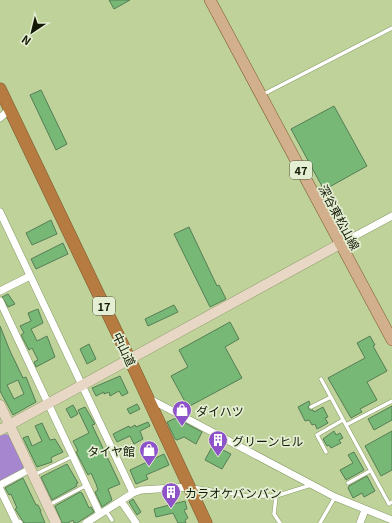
<svg xmlns="http://www.w3.org/2000/svg" width="392" height="523" font-family="Georgia,'Noto Sans JP',serif">
	<rect width="100%" height="100%" fill="#bed29a"/>
	<!-- green -->
	<path fill="#a786d0" d="M 5,434 L 9,435 L 24,466 L 22,470 L 0,481 L 0,436 Z"/>
	<!-- building -->
	<path fill="#77b876" stroke="#557e55" fill-rule="evenodd" d="M 109,0 L 130,0 L 114,9 Z
		M 41,90 L 67,144 L 56,150 L 30,95 Z
		M 334,106 L 367,166 L 324,190 L 291,129 Z
		M 51,220 L 57,234 L 32,245 L 26,233 Z
		M 189,227 L 217,286 L 219,285 L 226,299 L 210,307 L 174,234 Z
		M 63,243 L 68,254 L 36,269 L 31,259 Z
		M 8,294 L 15,304 L 8,307 L 2,297 Z
		M 174,305 L 178,312 L 148,326 L 145,319 Z
		M 38,309 L 43,323 L 31,329 L 37,341 L 47,336 L 55,357 L 36,367 L 34,362 L 38,360 L 32,348 L 29,350 L 21,335 L 24,333 L 20,326 L 31,321 L 28,313 Z
		M 230,322 L 239,339 L 225,347 L 242,378 L 188,407 L 171,376 L 188,367 L 179,350 Z
		M 0,326 L 10,351 L 23,378 L 26,377 L 36,402 L 13,415 L 0,391 ZM 18,380 L 24,394 L 14,399 L 7,385 Z
		M 370,336 L 375,345 L 373,346 L 387,371 L 367,382 L 377,400 L 360,409 L 362,412 L 351,418 L 328,378 L 365,358 L 357,343 Z
		M 89,344 L 96,359 L 87,364 L 80,349 Z
		M 120,376 L 128,393 L 122,396 L 119,391 L 110,396 L 109,392 L 104,394 L 104,392 L 96,396 L 92,388 Z
		M 309,401 L 310,404 L 308,407 L 310,410 L 313,410 L 314,412 L 323,407 L 328,417 L 325,418 L 328,423 L 317,429 L 315,424 L 312,425 L 309,420 L 305,421 L 298,407 Z
		M 137,404 L 140,409 L 130,414 L 127,409 Z
		M 73,405 L 78,414 L 71,418 L 66,409 Z
		M 392,406 L 392,420 L 374,430 L 368,419 Z
		M 85,407 L 95,424 L 92,425 L 120,484 L 108,489 L 112,500 L 102,507 L 95,492 L 98,490 L 96,484 L 91,473 L 88,475 L 76,452 L 78,451 L 73,441 L 89,433 L 78,410 Z
		M 176,418 L 202,432 L 196,444 L 184,437 L 177,440 L 175,439 L 167,422 Z
		M 148,422 L 150,426 L 140,431 L 143,439 L 134,444 L 130,436 L 117,442 L 113,434 L 129,426 L 130,428 L 135,425 L 136,427 Z
		M 42,423 L 50,440 L 55,439 L 63,452 L 52,457 L 51,459 L 52,462 L 37,467 L 23,438 L 28,436 L 32,446 L 42,441 L 35,426 Z
		M 334,431 L 336,435 L 340,433 L 343,438 L 339,440 L 341,443 L 331,448 L 329,445 L 327,446 L 323,439 Z
		M 392,431 L 392,470 L 381,476 L 365,446 Z
		M 213,445 L 231,454 L 222,469 L 205,460 Z
		M 354,452 L 364,470 L 346,480 L 340,470 L 353,463 L 348,455 Z
		M 164,454 L 169,465 L 146,475 L 148,479 L 136,484 L 130,470 Z
		M 67,464 L 78,483 L 76,484 L 77,486 L 52,500 L 41,477 Z
		M 367,476 L 375,491 L 364,497 L 362,493 L 353,498 L 348,488 L 349,486 Z
		M 23,478 L 36,505 L 38,505 L 41,511 L 40,511 L 45,523 L 24,523 L 15,509 L 17,508 L 11,494 L 9,495 L 5,488 Z
		M 80,492 L 82,493 L 89,508 L 91,507 L 94,512 L 77,523 L 74,523 L 73,520 L 68,523 L 62,523 L 55,506 Z
		M 133,499 L 141,512 L 137,515 L 129,502 Z
		M 185,501 L 187,509 L 184,510 L 188,518 L 185,520 L 186,523 L 178,523 L 173,513 L 156,517 L 154,509 Z"/>
	<g fill="none" stroke-linecap="round" stroke-linejoin="round">
		<defs>
			<path id="lane" d="M 262,95 L 392,28
				M 321,379 L 389,504 L 392,502
				M 311,407 L 331,397
				M 346,425 L 392,401
				M 326,452 L 317,435 L 343,420
				M 34,475 L 73,456
				M 348,483 L 370,471
				M 192,487 L 246,496 L 276,496 L 311,485
				M 276,496 L 274,514 L 280,523
				M 49,505 L 87,485
				M 106,511 L 112,520
				M 320,523 L 335,497"/>
			<path id="street" d="M 0,118 L 10,109
				M 0,212 L 133,493
				M 340,244 L 392,216
				M 0,291 L 30,276
				M 0,301 L 100,514
				M 148,398 L 335,497 L 392,520
				M 0,485 L 30,469
				M 0,489 L 16,522 L 19,523
				M 121,501 L 136,523
				M 86,523 L 133,493 L 141,490 L 189,487
				M 360,523 L 365,510"/>
			<path id="secondary" d="M 0,405 L 56,523
				M 0,430 L 340,244"/>
			<path id="primary" d="M 210,0 L 392,340"/>
			<path id="highway" d="M 0,89 L 130,360 L 206,523"/>
		</defs>
		<!-- lane casing -->
		<use href="#lane" stroke="#889a65" stroke-width="4.5"/>
		<!-- street casing -->
		<use href="#street" stroke="#889a65" stroke-width="8"/>
		<!-- secondary casing -->
		<use href="#secondary" stroke="#889a65" stroke-width="11"/>
		<!-- primary casing -->
		<use href="#primary" stroke="#7c592c" stroke-width="12"/>
		<!-- highway casing -->
		<use href="#highway" stroke="#7c592c" stroke-width="13"/>
		<!-- lane -->
		<use href="#lane" stroke="#fff" stroke-width="3.5"/>
		<!-- street -->
		<use href="#street" stroke="#fff" stroke-width="7"/>
		<!-- secondary -->
		<use href="#secondary" stroke="#e9d7c6" stroke-width="10"/>
		<!-- primary -->
		<use href="#primary" stroke="#d3b08d" stroke-width="11"/>
		<!-- highway -->
		<use href="#highway" stroke="#b57b41" stroke-width="12"/>
	</g>
	<!-- icons -->
	<defs>
		<symbol id="shop-pin" viewBox="-11 -11 22 30"><path d="M0 17L-7.5 6A9.5 9.5 0 1 1 7.5 6Z" fill="#8e53c9" stroke="#e4eed2"/><path d="M-5-2.5h2.3a2.7 3.5 0 0 1 5.4 0H5L5.5 6h-11ZM-1.5-2.5h3a1.5 2.3 0 0 0-3 0Z" fill="#fff"/></symbol>
		<symbol id="building-pin" viewBox="-11 -11 22 30"><path d="M0 17L-7.5 6A9.5 9.5 0 1 1 7.5 6Z" fill="#8e53c9" stroke="#e4eed2"/><path d="M-4-6H4V6H1V3H-1V6H-4ZM-2.5-4.3h1.7v1.8h-1.7ZM.8-4.3h1.7v1.8H.8ZM-2.5-1h1.7V.8h-1.7ZM.8-1h1.7V.8H.8Z" fill="#fff"/></symbol>
	</defs>
	<g fill-rule="evenodd">
		<use href="#shop-pin" x="171" y="399" width="22" height="30"/>
		<use href="#building-pin" x="207" y="429" width="22" height="30"/>
		<use href="#shop-pin" x="138" y="439" width="22" height="30"/>
		<use href="#building-pin" x="160" y="481" width="22" height="30"/>
	</g>
	<g text-anchor="middle" dominant-baseline="central" stroke-width="3.5" stroke-linejoin="round" paint-order="stroke">
		<!-- shield labels -->
		<g fill="#e4eed2" stroke="#525942" stroke-width="1">
			<rect x="290" y="161" width="22" height="18" rx="3"/>
			<rect x="93" y="297" width="22" height="18" rx="3"/>
		</g>
		<g font-size="11" font-weight="bold" fill="#131905">
			<text x="301" y="170">47</text>
			<text x="104" y="306">17</text>
		</g>
		<!-- street labels -->
		<g font-size="12" fill="#131905" stroke="#e4eed2">
			<text transform="translate(340 217) rotate(62)">深谷東松山線</text>
			<text transform="translate(125 349) rotate(64)">中山道</text>
		</g>
		<!-- poi labels -->
		<g font-size="12" fill="#131905" stroke="#e4eed2" text-anchor="start">
			<text x="196" y="410">ダイハツ</text>
			<text x="232" y="440">グリーンヒル</text>
			<text x="135" y="450" text-anchor="end">タイヤ館</text>
			<text x="185" y="492">カラオケバンバン</text>
		</g>
	</g>
	<!-- north arrow -->
	<g transform="translate(32 32) rotate(215)" stroke="#e4eed2" stroke-width="3" paint-order="stroke">
	<path d="M0-3L7 15L0 10L-7 15Z" fill="#131905"/>
	<text y="-6" font-size="11" font-weight="bold" text-anchor="middle" fill="#131905">N</text>
	</g>
</svg>
